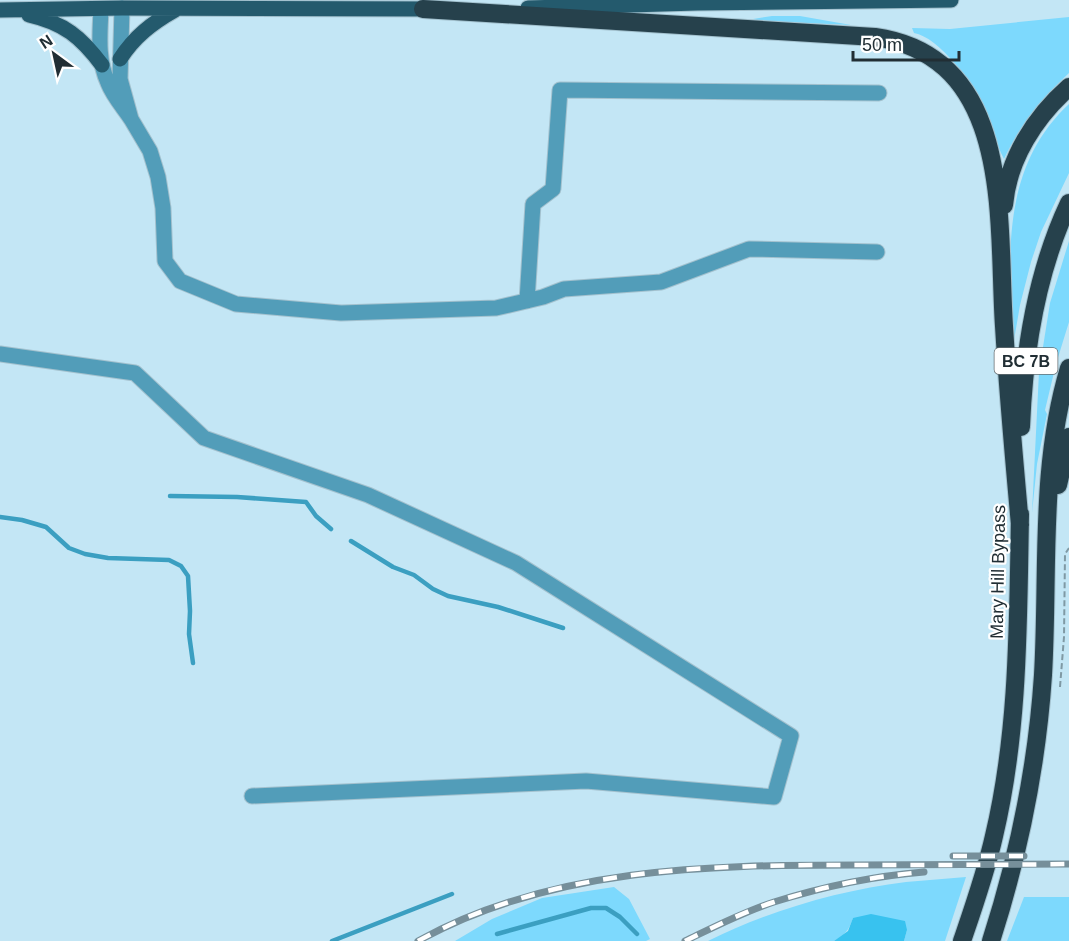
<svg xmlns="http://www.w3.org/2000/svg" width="1069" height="941" font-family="Arial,sans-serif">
	<rect width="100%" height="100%" fill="#c3e6f5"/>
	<!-- green -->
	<path fill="#7dd9fd" d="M 772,16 L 800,16 L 851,25 L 761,21 L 753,19 Z
		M 1069,17 L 1069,73 C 1041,99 1020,125 1004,159 C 995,142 991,123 983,106 C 973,84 939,37 914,33 L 912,28 L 950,29 Z
		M 1069,104 L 1069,173 L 1041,232 L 1031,262 L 1020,305 L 1013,346 C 1009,261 999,169 1069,104 Z
		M 1069,241 L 1069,322 L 1056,364 L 1045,410 L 1047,414 L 1037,464 L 1032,513 L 1039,372 L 1050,303 Z
		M 966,877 L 945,941 L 904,941 L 907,930 L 853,918 C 849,930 845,935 834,941 L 708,941 C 768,911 840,890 906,882 C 926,880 946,879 966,877 Z
		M 614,887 L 629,899 L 650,939 L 646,941 L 455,941 L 492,919 L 542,898 Z
		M 1024,897 L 1069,897 L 1069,941 L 1007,941 Z"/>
	<!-- forest -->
	<path fill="#38c2ef" d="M 871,914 L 905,921 L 907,930 L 904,941 L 834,941 L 848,931 L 853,918 Z"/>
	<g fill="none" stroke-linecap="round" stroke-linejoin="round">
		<!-- stream -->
		<path stroke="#3b9fc1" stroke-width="4.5" d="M 170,496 L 237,497 L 306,502 L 316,516 L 331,529
			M 0,517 L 22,520 L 46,527 L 69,548 L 85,554 L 108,558 L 169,560 L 181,566 L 188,576 L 190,611 L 189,634 L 193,663
			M 351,541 L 393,567 L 414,575 L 433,589 L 448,596 L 498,607 L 563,628
			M 497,934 L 591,908 L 606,908 L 620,917 L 637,934
			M 332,941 L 452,894"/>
		<defs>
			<path id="minor" d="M 101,9 C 100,34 97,59 108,83 C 113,96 123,107 131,119 L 120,79 L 122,8
				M 131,119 L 150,151 L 158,177 L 163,208 L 165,261 L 180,281 L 236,304 L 341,313 L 496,308 L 543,297 L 564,289 L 661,282 L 749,249 L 877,252
				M 527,301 L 533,204 L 553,189 L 560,90 L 879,93
				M 0,354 L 135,373 L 204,438 L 368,495 L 516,563 L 791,736 L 774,797 L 586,781 L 252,796"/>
			<path id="major" d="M 528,8 L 697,3 L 951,0
				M 0,10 L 122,8 L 435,9
				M 29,15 C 64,23 81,37 102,65
				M 120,59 C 134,37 152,23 175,10"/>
			<path id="highway" d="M 423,9 L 875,37 C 1015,57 997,222 1004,326 C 1008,393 1014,459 1020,525
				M 1004,205 C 1008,159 1035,117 1069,87
				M 1021,427 C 1024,350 1036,273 1069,203
				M 1058,485 L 1069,437
				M 962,941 C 974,906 986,872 994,836 C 1019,731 1018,622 1020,514
				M 991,941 C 1019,854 1037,766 1043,675 C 1049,572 1039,468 1069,368"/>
		</defs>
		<!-- minor casing -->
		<use href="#minor" stroke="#a3c1ce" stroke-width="17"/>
		<!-- major casing -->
		<use href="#major" stroke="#a3c1ce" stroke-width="17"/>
		<!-- highway casing -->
		<use href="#highway" stroke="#a3c1ce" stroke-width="20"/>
		<!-- path -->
		<path stroke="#7f99a4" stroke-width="2" stroke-dasharray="6 3" stroke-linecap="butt" d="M 1060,687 L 1064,637 L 1065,554 L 1069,548"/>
		<!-- minor -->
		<use href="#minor" stroke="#529db9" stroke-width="15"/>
		<!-- major -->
		<use href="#major" stroke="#245a6d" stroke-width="15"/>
		<!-- highway -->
		<use href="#highway" stroke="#26414c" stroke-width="18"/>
		<defs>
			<path id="rail" d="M 953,856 L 1024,856
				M 418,941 C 552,867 707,865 856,865 C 927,865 998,865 1069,864
				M 685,941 C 714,927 743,912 774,902 C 822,887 873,876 924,872"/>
		</defs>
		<!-- rail casing -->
		<use href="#rail" stroke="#768f9a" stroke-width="7"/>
		<!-- rail -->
		<use href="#rail" stroke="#fff" stroke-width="4.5" stroke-dasharray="14" stroke-linecap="butt"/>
	</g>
	<g text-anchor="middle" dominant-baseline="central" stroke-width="4.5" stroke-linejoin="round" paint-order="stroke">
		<!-- shield labels -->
		<rect fill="#fff" stroke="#646d71" stroke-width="1.5" x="994.5" y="348" width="63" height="26" rx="4.5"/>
		<g font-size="16" font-weight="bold" fill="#212e34">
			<text x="1026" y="361">BC 7B</text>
		</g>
		<!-- street labels -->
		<g font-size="18" fill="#212e34" stroke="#fff">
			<text transform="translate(998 572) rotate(-89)">Mary Hill Bypass</text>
		</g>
	</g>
	<!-- north arrow -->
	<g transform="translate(54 54) rotate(327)" stroke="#ffffff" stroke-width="4.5" paint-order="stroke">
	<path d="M0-4.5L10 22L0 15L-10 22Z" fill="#212e34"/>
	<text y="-9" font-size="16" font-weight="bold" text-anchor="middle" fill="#212e34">N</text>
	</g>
	<!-- scale -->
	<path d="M853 51v9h106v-9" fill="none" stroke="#212e34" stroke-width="3"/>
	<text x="862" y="51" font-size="18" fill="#212e34" stroke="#ffffff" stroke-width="4.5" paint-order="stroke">50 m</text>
</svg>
